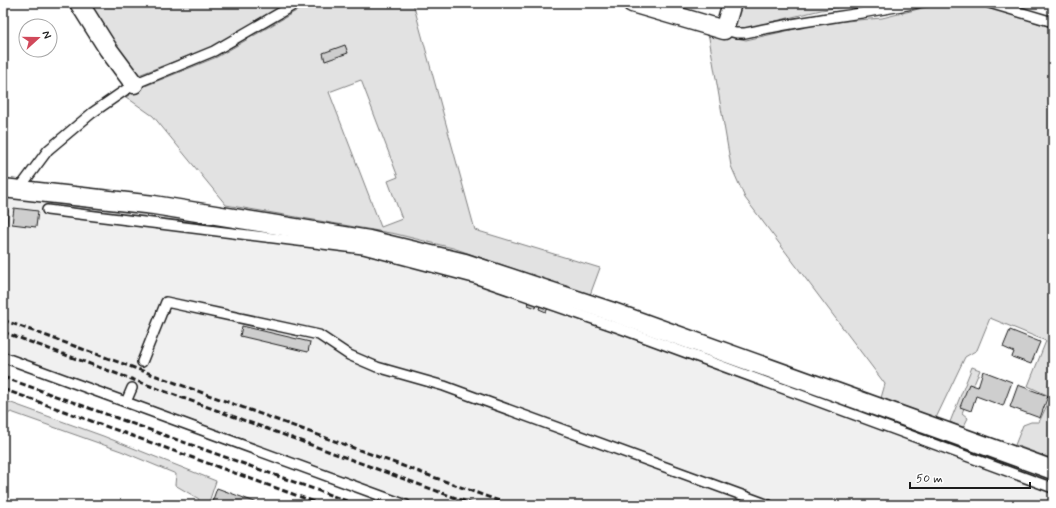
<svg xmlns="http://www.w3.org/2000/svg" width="1056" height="508" font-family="Mynerve,sans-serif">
	<rect width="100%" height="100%" fill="#fff"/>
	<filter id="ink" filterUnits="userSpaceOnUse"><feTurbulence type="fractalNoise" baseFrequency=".025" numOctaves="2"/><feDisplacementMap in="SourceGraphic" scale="8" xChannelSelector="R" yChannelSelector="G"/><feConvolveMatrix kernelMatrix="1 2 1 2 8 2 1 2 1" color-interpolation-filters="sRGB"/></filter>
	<g filter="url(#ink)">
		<!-- built -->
		<path fill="#f0f0f0" d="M 3,188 L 369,240 L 1053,470 L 1053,505 L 385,505 L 126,402 L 3,357 Z"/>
		<!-- green -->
		<path fill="#e2e2e2" stroke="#7f7f7f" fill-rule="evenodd" d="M 88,3 L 288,3 L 212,47 L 136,76 Z
			M 310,3 L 413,3 L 475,230 L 600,268 L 590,295 L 453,248 L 396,234 L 226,205 L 153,116 L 126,97 L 140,88 L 217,57 ZM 361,80 L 398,177 L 388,181 L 402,219 L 381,227 L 329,92 Z
			M 738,3 L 850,3 L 849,6 L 821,10 L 743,29 L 736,28 L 734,23 Z
			M 943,3 L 993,8 L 1053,28 L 1053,459 L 1015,445 L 1023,425 L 1031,422 L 1039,422 L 1051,397 L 1028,386 L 1046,341 L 990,318 L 977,350 L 965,357 L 936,418 L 881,398 L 885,384 L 745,198 L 731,166 L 708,32 L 746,40 L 822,23 L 882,18 Z
			M 972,367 L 980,370 L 962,413 L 968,418 L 963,428 L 950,422 Z
			M 3,400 L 103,436 L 216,481 L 208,505 L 198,505 L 199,499 L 175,485 L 176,474 L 121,451 L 11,412 L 5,416 L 3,421 Z"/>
		<!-- building -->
		<path fill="#cecece" stroke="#1c1c1c" d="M 345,45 L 348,53 L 325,61 L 323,53 Z
			M 14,208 L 38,211 L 36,227 L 12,224 Z
			M 3,210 L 8,210 L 7,228 L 3,228 Z
			M 530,299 L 538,302 L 536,308 L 528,305 Z
			M 541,303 L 549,306 L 546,312 L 539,309 Z
			M 242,326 L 310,342 L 308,352 L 240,336 Z
			M 1010,330 L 1040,342 L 1031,364 L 1012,357 L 1014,352 L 1003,347 Z
			M 983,371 L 1012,382 L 1003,406 L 976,396 L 971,411 L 960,407 L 969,384 L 978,387 Z
			M 1018,385 L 1048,396 L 1040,418 L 1010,407 Z
			M 217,488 L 263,505 L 211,505 Z"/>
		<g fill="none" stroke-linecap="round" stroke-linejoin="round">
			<defs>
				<path id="service" d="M 989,3 L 1053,22
					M 724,30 L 736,33 L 745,33 C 802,20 860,15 917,3
					M 19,189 L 48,150 L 92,113 L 134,84 L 214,51 L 297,3
					M 47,210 L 363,249 L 477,279 L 619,328 L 1053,488
					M 3,357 L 406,505
					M 142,362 L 166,302 L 319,335 L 349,355 L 377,367 L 444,386 L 769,505
					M 126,402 L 132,388"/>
				<path id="minor" d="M 79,3 L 108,49 L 134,84
					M 632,3 L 724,30 L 732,3
					M 3,188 L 154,205 L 369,240 L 465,263 L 610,311 L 1053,470"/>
			</defs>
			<!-- service casing -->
			<use href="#service" stroke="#1c1c1c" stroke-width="12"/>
			<!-- minor casing -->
			<use href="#minor" stroke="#1c1c1c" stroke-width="21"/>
			<!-- service -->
			<use href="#service" stroke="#fff" stroke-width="9"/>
			<!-- minor -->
			<use href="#minor" stroke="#fff" stroke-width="18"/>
			<!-- rail -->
			<path stroke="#1c1c1c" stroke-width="3" stroke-dasharray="6 3" stroke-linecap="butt" d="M 3,320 L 510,505
				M 3,332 L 475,505
				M 3,377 L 358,505
				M 3,389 L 323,505"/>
		</g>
	</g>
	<!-- margin -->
	<rect width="1056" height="508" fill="none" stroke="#fff" stroke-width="16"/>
	<rect x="8" y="8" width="1040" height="492" fill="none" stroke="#1c1c1c" stroke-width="1.5" filter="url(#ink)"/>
	<!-- north arrow -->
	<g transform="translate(38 38) rotate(69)"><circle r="19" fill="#ffffff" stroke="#a4a4a4"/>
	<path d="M0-3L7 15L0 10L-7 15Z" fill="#d1495b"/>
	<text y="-6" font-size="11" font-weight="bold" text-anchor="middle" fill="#1c1c1c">N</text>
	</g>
	<!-- scale -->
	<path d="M910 482v6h120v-6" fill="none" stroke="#1c1c1c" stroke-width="2"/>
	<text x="916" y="482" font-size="12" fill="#1c1c1c" stroke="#ffffff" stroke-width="3" paint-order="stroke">50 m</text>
</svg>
